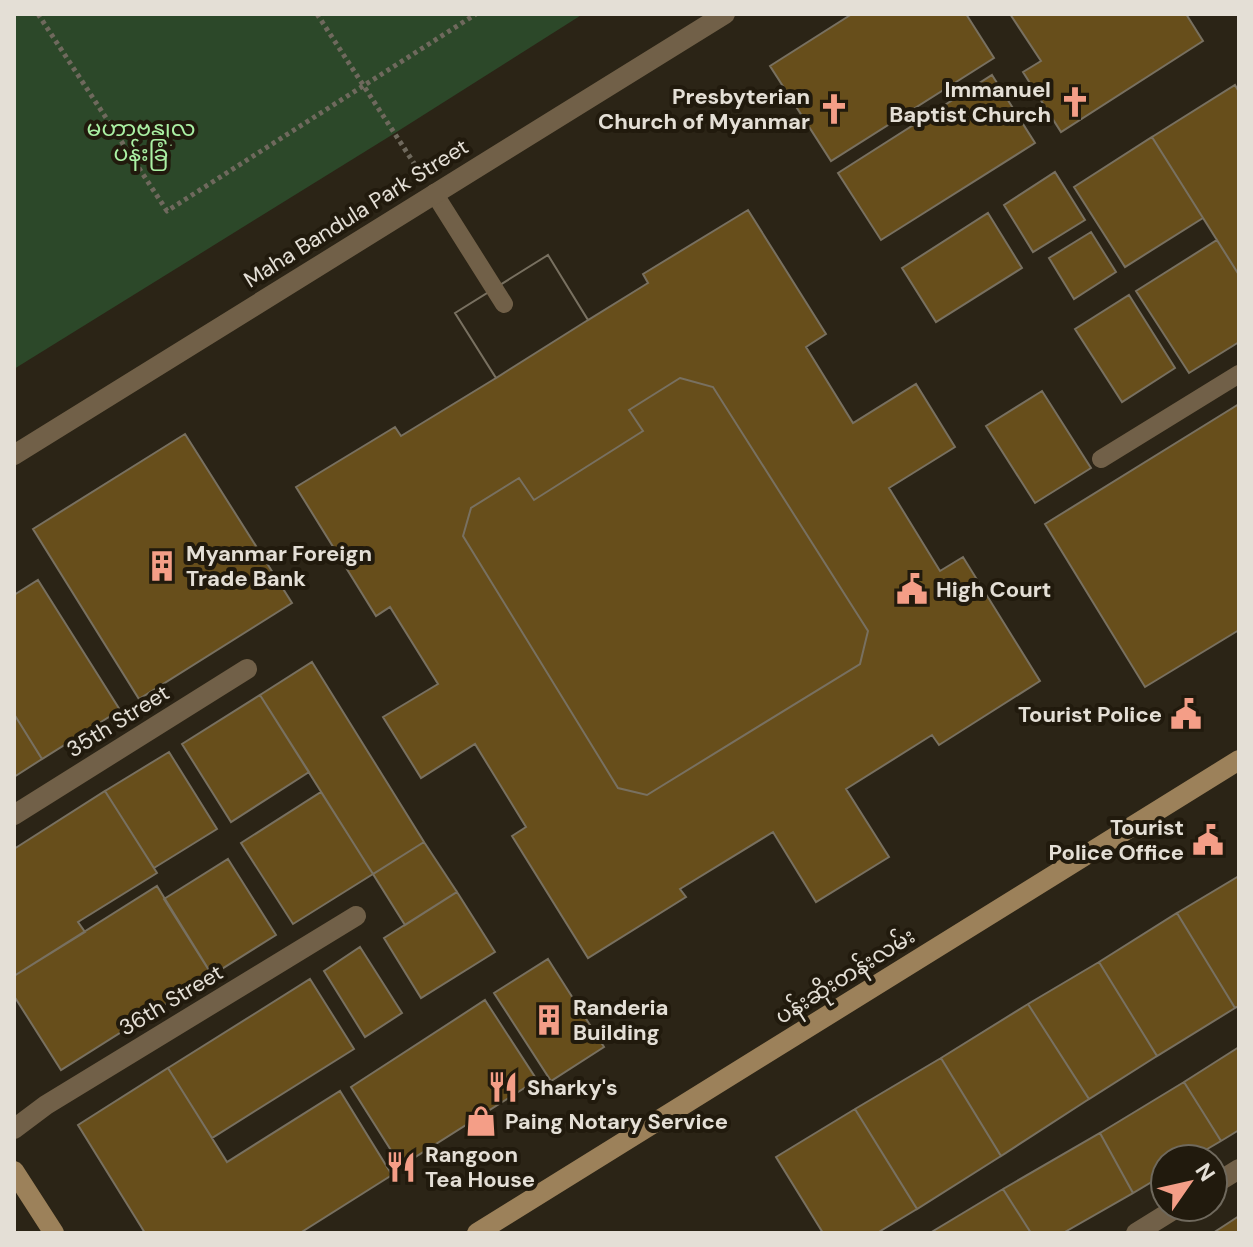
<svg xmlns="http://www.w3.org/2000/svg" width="1253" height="1247" font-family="'DM Sans','Noto Sans Myanmar',sans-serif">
	<rect width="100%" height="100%" fill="#2b2416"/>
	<!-- green -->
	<path fill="#2c4829" d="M 14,14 L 583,14 L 395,133 L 14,369 Z"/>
	<!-- building -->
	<path fill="#674e1b" stroke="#787060" stroke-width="2" fill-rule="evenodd" d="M 852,14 L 966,14 L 994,58 L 831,161 L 770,66 Z
		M 1010,14 L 1186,14 L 1203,41 L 1061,132 L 1023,72 L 1041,61 Z
		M 992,75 L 1035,143 L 881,240 L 838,173 Z
		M 1235,85 L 1239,92 L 1239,275 L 1152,137 Z
		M 1152,137 L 1203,218 L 1125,267 L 1074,187 Z
		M 1055,172 L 1085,220 L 1033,252 L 1004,205 Z
		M 748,210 L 826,334 L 806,347 L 853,423 L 916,384 L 955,447 L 889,488 L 940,571 L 963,557 L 1040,681 L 939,745 L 932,735 L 846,789 L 889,857 L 816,902 L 773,832 L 680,889 L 686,897 L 588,958 L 512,836 L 526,827 L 475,744 L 421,778 L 383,717 L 438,684 L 390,607 L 376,616 L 296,487 L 395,427 L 401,436 L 496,378 L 455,313 L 548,255 L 588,320 L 648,283 L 643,274 ZM 680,378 L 713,387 L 868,631 L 860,664 L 647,795 L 618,788 L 463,536 L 471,508 L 519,478 L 534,500 L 643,431 L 629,410 Z
		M 988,213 L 1022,268 L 936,322 L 902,268 Z
		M 1091,232 L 1116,272 L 1074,299 L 1049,258 Z
		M 1217,240 L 1239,275 L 1239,342 L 1189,373 L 1136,291 Z
		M 548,255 L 588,320 L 496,378 L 455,313 Z
		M 1129,295 L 1175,368 L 1122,402 L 1075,329 Z
		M 680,378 L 713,387 L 868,631 L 860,664 L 647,795 L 618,788 L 463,536 L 471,508 L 519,478 L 534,500 L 643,431 L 629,410 Z
		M 1042,391 L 1091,468 L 1035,503 L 986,426 Z
		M 1239,404 L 1239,630 L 1145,687 L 1045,524 Z
		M 185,434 L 292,603 L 139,699 L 33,529 Z
		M 38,580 L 120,710 L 42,759 L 14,714 L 14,595 Z
		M 312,662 L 424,842 L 373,874 L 260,695 Z
		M 260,695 L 309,772 L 231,822 L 182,744 Z
		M 14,714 L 42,759 L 14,777 Z
		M 169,752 L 217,829 L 154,868 L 105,791 Z
		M 105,791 L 157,873 L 78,922 L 85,932 L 14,976 L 14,849 Z
		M 321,792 L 373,874 L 293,924 L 241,843 Z
		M 424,842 L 457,892 L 405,925 L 373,874 Z
		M 228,859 L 276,935 L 212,975 L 164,899 Z
		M 1239,876 L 1239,1006 L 1235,1008 L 1177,913 Z
		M 157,886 L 212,975 L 61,1070 L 14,996 L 14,976 Z
		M 457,892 L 495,952 L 421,998 L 384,938 Z
		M 1177,913 L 1235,1008 L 1157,1056 L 1099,962 Z
		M 360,947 L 402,1013 L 365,1037 L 324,971 Z
		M 548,959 L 604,1047 L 551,1081 L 494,993 Z
		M 1099,962 L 1157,1056 L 1089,1099 L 1028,1004 Z
		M 310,979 L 354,1049 L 212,1138 L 168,1068 Z
		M 485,1000 L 537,1080 L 401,1166 L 351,1087 Z
		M 1028,1004 L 1089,1099 L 1001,1156 L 941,1058 Z
		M 1239,1047 L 1239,1130 L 1221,1141 L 1184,1082 Z
		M 941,1058 L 1001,1156 L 917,1209 L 855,1109 Z
		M 168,1068 L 227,1162 L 340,1091 L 392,1175 L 300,1233 L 145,1233 L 78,1125 Z
		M 1184,1082 L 1221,1141 L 1190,1159 L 1165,1159 L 1165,1174 L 1133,1193 L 1100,1133 Z
		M 855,1109 L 917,1209 L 877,1233 L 823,1233 L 776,1157 Z
		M 1100,1133 L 1133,1193 L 1063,1233 L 1031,1233 L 1003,1189 Z
		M 1003,1189 L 1031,1233 L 930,1233 Z
		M 1239,1216 L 1239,1233 L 1213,1233 Z"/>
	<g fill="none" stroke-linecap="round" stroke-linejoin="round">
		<!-- path -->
		<path stroke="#6f695d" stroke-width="5" stroke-dasharray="4 4" stroke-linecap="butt" d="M 38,14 L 167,211 L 476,14
			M 317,14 L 419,171"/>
		<!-- service -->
		<path stroke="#716048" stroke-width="18" d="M 434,193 L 504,304
			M 1101,459 L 1239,374"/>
		<!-- minor -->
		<path stroke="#716048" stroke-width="20" d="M 14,455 L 725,14
			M 14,815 L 247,669
			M 14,1129 L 46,1105 L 356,916
			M 1213,1185 L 1239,1169
			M 1136,1233 L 1178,1207"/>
		<!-- secondary -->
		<path stroke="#9c815a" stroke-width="20" d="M 14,1171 L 54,1233
			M 477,1233 L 1239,760"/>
	</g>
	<!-- icons -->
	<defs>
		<symbol id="church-bare" viewBox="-9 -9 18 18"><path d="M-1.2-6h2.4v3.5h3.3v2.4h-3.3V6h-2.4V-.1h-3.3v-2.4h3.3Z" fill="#f49e87" stroke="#211a0d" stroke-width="2.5" paint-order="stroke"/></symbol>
		<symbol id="building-bare" viewBox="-9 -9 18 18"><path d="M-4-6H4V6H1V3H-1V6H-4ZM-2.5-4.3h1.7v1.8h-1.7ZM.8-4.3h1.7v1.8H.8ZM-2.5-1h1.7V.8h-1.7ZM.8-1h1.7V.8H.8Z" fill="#f49e87" stroke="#211a0d" stroke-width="2.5" paint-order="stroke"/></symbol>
		<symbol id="civic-bare" viewBox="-9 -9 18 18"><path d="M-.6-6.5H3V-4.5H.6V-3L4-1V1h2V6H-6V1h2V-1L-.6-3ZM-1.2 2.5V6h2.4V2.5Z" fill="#f49e87" stroke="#211a0d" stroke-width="2.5" paint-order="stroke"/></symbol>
		<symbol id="restaurant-bare" viewBox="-9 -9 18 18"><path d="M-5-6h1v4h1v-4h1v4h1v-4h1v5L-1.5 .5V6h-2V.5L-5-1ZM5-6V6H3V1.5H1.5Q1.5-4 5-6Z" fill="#f49e87" stroke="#211a0d" stroke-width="2.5" paint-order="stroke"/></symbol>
		<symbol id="shop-bare" viewBox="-9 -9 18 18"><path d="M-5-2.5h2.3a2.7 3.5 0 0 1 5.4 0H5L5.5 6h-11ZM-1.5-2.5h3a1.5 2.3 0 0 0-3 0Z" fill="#f49e87" stroke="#211a0d" stroke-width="2.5" paint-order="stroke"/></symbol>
	</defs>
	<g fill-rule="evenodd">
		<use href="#church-bare" x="1053" y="80" width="44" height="44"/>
		<use href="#church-bare" x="812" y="87" width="44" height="44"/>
		<use href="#building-bare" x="140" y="544" width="44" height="44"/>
		<use href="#civic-bare" x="890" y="567" width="44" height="44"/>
		<use href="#civic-bare" x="1164" y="692" width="44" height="44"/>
		<use href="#civic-bare" x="1186" y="818" width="44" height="44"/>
		<use href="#building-bare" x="527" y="998" width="44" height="44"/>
		<use href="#restaurant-bare" x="481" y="1065" width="44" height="44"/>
		<use href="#shop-bare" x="459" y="1099" width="44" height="44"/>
		<use href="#restaurant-bare" x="379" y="1145" width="44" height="44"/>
	</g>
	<g text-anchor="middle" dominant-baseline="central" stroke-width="8" stroke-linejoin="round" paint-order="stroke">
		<!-- poi labels -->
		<g font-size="22" font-weight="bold" fill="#e4dfd6" stroke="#211a0d" text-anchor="start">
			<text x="1051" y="89" text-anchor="end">Immanuel<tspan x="1051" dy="25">Baptist Church</tspan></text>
			<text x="810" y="96" text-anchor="end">Presbyterian<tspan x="810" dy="25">Church of Myanmar</tspan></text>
			<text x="186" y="553">Myanmar Foreign<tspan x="186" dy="25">Trade Bank</tspan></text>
			<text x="936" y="589">High Court</text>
			<text x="1162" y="714" text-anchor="end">Tourist Police</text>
			<text x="1184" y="827" text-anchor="end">Tourist<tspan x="1184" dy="25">Police Office</tspan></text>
			<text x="573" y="1007">Randeria<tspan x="573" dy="25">Building</tspan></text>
			<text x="527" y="1087">Sharky's</text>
			<text x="505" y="1121">Paing Notary Service</text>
			<text x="425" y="1154">Rangoon<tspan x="425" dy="25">Tea House</tspan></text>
		</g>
		<!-- park labels -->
		<g font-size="22" fill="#abf1a4" stroke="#211a0d">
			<text x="141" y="128">မဟာဗန္ဓုလ<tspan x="141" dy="25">ပန်းခြံ</tspan></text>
		</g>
		<!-- street labels -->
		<g font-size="22" fill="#e4dfd6" stroke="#211a0d">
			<text transform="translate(356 213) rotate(-32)">Maha Bandula Park Street</text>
			<text transform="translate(118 721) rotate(-32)">35th Street</text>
			<text transform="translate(845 976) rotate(-32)">ပန်းဆိုးတန်းလမ်း</text>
			<text transform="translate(171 1000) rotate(-31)">36th Street</text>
		</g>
	</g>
	<!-- border -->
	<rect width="1253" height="1247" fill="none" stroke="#e4dfd6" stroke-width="32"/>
	<!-- north arrow -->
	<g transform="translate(1189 1183) rotate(56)"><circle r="38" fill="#211a0d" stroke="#6f695d" stroke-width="2"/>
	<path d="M0-6L14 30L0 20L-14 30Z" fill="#f49e87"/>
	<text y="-12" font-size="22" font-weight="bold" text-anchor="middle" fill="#e4dfd6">N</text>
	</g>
</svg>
